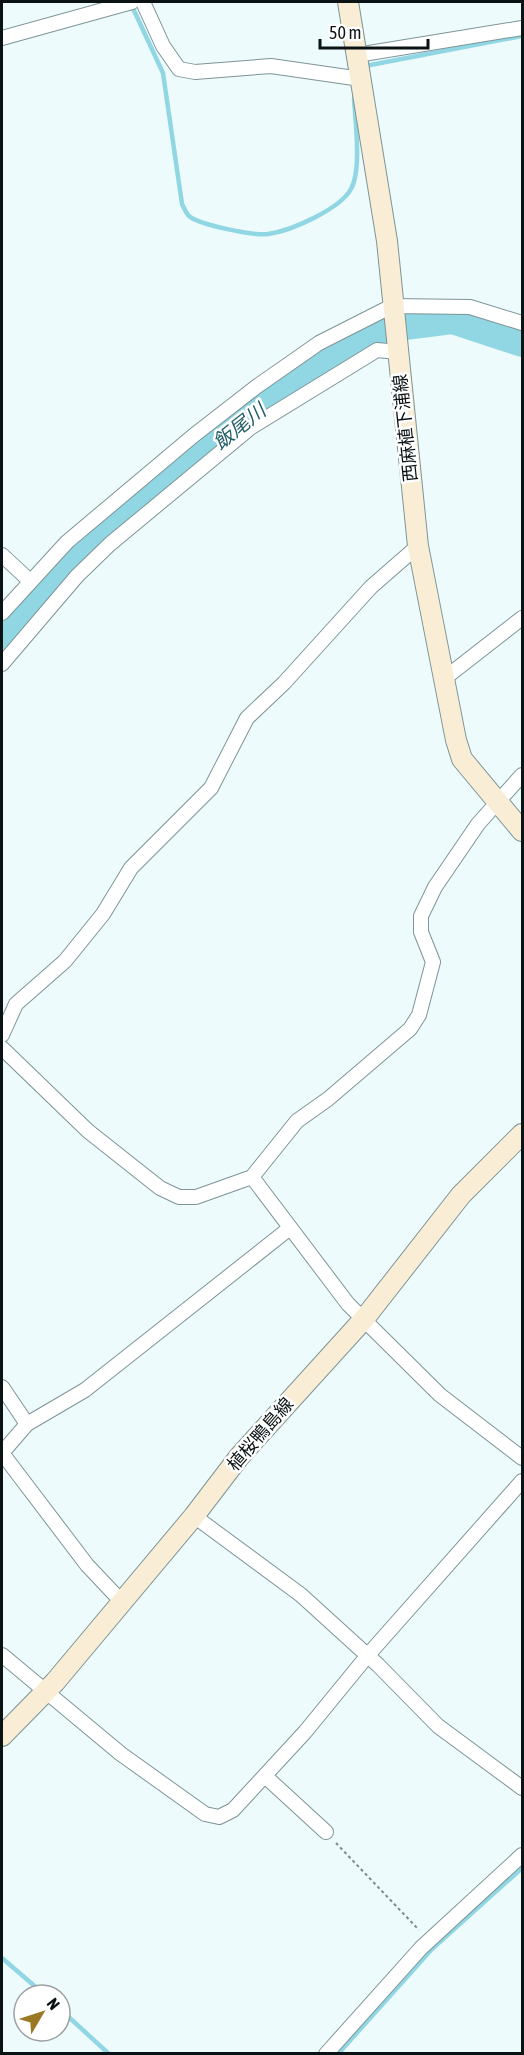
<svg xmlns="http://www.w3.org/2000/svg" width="524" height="2055" font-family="'Asap Condensed','Noto Sans JP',sans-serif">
	<rect width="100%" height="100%" fill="#edfbfd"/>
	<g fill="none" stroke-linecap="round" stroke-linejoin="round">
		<!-- stream -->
		<path stroke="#90d7e3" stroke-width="4.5" d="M 131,4 L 163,73 L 182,204 C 184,208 186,213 189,216 C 199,225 255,236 268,234 C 291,231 340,209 351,189 C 362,169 355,121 354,98
			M 365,66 L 522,36
			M 2,1958 L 45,1995
			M 60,2009 L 109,2054
			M 338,2054 L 432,1949 L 522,1868"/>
		<!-- river -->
		<path stroke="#90d7e3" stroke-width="26" d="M 2,638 L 74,561 L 232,430 L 330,357 L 374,331 L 452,321 L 522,344"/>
		<defs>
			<path id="minor" d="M 143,2 L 163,46 L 179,69 L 195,72 L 271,66 L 361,79
				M 2,38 L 132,2
				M 357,55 L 522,28
				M 2,555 L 30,581
				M 2,613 L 67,542 L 193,436 L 256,387 L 319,343 L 392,306 L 470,307 L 522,323
				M 2,664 L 77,576 L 110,544 L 250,428 L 377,350 L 398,352
				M 445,678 L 522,618
				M 2,1035 L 16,1004 L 65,961 L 103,914 L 131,868 L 211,788 L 247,718 L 284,683 L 371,587 L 418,546
				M 2,1048 L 88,1131 L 160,1188 L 179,1197 L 196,1197 L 252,1177 L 297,1121 L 328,1099 L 410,1029 L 419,1015 L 433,962 L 421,932 L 421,916 L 435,887 L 478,824 L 522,775
				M 252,1177 L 348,1304 L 440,1395 L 522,1458
				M 2,1387 L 27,1424 L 2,1453 L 87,1565 L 121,1601
				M 27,1424 L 85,1390 L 290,1228
				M 194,1516 L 301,1595 L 378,1665 L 438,1726 L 522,1788
				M 2,1655 L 121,1754 L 205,1814 L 219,1817 L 233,1810 L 305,1732 L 368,1655 L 522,1481
				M 265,1776 L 326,1832
				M 326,2054 L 421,1948 L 522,1855"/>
			<path id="secondary" d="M 348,2 L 387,241 L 418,546 L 456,740 L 462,759 L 522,831
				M 2,1736 L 55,1682 L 194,1516 L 239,1457 L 364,1319 L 461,1195 L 522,1134"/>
		</defs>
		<!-- minor casing -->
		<use href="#minor" stroke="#7e9497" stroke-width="16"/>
		<!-- secondary casing -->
		<use href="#secondary" stroke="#7e9497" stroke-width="22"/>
		<!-- path -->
		<path stroke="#7d8889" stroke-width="2" stroke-dasharray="3 3" stroke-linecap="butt" d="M 336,1843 L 419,1930"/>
		<!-- minor -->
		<use href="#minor" stroke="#fff" stroke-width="14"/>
		<!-- secondary -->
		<use href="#secondary" stroke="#f9eed5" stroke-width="20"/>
	</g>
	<g text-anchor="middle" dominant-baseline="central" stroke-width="5" stroke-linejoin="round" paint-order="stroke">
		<!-- street labels -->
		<g font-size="18" fill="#0a1213" stroke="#fff">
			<text transform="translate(405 428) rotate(-96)">西麻植下浦線</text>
			<text transform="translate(260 1434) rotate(-49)">植桜鴨島線</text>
		</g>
		<!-- water labels -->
		<g font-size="20" font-style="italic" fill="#245f68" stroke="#fff">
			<text transform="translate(239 426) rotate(-38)">飯尾川</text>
		</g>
	</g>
	<!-- border -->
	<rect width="524" height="2055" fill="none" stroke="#0a1213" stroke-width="6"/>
	<!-- north arrow -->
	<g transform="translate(42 2013) rotate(51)"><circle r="28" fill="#ffffff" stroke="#9da0a1" stroke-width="1.5"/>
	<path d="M0-4.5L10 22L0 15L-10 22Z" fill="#9b7924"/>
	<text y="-9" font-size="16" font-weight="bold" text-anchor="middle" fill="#0a1213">N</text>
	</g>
	<!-- scale -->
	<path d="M320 39v9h108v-9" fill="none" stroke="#0a1213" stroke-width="3"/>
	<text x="329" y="39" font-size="18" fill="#0a1213" stroke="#ffffff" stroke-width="4.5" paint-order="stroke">50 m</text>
</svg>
